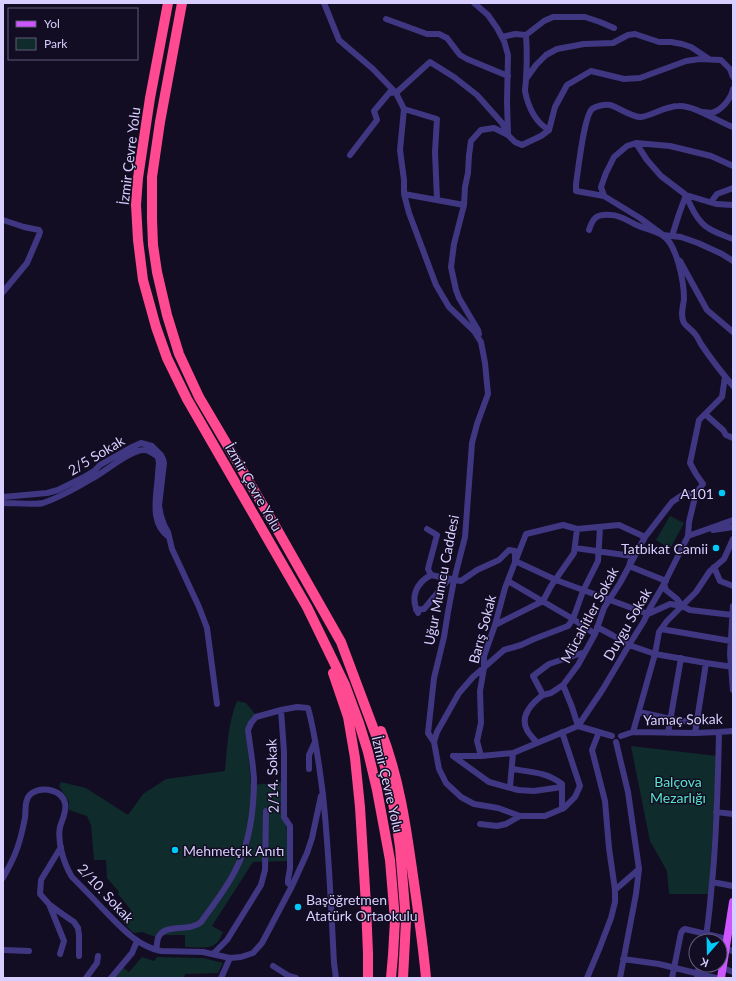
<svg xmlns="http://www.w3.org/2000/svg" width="736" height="981" font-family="Lato,sans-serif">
	<rect width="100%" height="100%" fill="#120d22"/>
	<!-- green -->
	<path fill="#102b2c" d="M 670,516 L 684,523 L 670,549 L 656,540 Z
		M 237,701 L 246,703 L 255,714 L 249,722 L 246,731 L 251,785 L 283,782 L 289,861 L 253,862 L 212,926 L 223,932 C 221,937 219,942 214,945 C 208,949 192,947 185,947 L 185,935 L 161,935 L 156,937 L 142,932 L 135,933 L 132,932 L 120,919 L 131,910 L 118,894 L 119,892 L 107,878 L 106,860 L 94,860 L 91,825 L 87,816 L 69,810 L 69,802 L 59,786 L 61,782 L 86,788 L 128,815 L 143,794 L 166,779 L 225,771 C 227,748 228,723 237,701 Z
		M 631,746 L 717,756 L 709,894 L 669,894 L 667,871 L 650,841 Z
		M 142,957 L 154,961 L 157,957 L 203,958 L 223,963 L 218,973 L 185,974 L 184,978 L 113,978 L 122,967 L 129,972 Z"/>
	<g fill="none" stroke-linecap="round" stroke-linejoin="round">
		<!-- minor -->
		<path stroke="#403782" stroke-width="6" d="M 324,3 L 339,40 L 373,69 L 396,93 L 404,109 L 437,119 L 435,152 L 437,199
			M 474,3 L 488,15 L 497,28 L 504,41 L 508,55 L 507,102 L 508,134
			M 386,19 L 427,34 L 439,34 L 447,38 L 460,55 L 467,59 L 508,76
			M 526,35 L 544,21 L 553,17 L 585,17 L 600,22 L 614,28
			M 502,37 L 515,34 L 526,35 C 527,49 527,64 526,79 C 526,83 525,87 525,91 C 528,106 535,122 549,130
			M 526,79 L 536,65 L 546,55 L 557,49 L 584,44 L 613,43 L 628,35 L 635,34 L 659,42 L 671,42 L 682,44 L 691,47 L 709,59
			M 404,109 L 400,150 L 404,180 L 404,194 L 409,213 L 436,285 L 449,307 L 474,331 L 481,342 L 485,363 L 488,394 L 477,424 L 472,443 L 465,537 L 454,580 L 448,612 L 444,637 L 434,678 L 428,733 L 434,742 L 439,769 L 446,783 L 461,797 L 474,804 L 498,808 L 520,816 L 545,816 L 564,808 L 575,797 L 580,786 L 562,732
			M 704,112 C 705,112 710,113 711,113 C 721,111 731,99 733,89
			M 733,127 C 719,122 693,105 679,106 C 665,106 654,115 641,117 C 633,118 618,107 610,105 C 605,104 596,106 592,109 C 584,116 578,171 576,184 L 576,191 L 604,196 L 640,218 L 663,235 L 681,237 L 698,243 L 722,254 L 733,261
			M 549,130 L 555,107 L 567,85 L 591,71 L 624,79 L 640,78 L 686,61 L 700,59 L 721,60 L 730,69 L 733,77
			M 636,143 L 670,146 L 711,156 L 733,166
			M 350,155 L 377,120 L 374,111 L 390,92 L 396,93 L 430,62 L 454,77 L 477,95 L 502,123 L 508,135
			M 404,194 L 464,205
			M 686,195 C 690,205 695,216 702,223 C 709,231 721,234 730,238 L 733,239
			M 604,196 L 601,187 L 606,173 L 614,157 L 627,146 L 636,143 L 647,160 L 661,176 L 686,195 L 716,204 L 733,205
			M 711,202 L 717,194 L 733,188
			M 3,220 L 24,227 L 39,230 L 40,232 L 39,235 L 27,263 L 3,292
			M 589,230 C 593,217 597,214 611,215 C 621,215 629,222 639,226 C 646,229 655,231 662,235 C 677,243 684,283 684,299 C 683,307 680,316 684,323 C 687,327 692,330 695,334 C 698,337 699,341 701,344 C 711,359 722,373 733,386
			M 672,236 L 679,214 L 686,195
			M 680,261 L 707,310 L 733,332
			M 479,334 L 478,330 L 459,298 L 456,290 L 451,267 L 454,244 L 464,205 L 465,187 L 468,173 L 469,155 L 471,141 L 481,130 L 494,128 L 508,135 L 515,142 L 522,145 L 541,136 L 549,130
			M 705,414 L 723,430 L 726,435 L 733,438
			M 3,497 L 47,493 L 58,490 L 84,477 L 94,471 L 100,465 L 130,448 L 141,443 L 152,446 L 161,455 L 163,459 L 164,463 L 159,506 L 161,516 L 164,525 L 168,532 L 172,549 L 199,607 L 207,628 L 217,704
			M 3,503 C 12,503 36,505 43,503 C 61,497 78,487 93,478 C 106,471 130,450 144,450 C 149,450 154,454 158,457 L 159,463 C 158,471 158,478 157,485 C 155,504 152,525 169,537
			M 427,529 L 437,535 L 429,565 L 428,569 L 431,575 L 461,581 L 477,570 L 499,560 L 509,550 L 515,551 L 515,561 L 556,580 L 648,614 L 670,604 L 682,606
			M 713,530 L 733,527
			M 688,536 L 689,522 L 696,493 L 703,484 L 696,474 L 690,463 L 699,420 L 722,397 L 725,377
			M 575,548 L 632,556 L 629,566 L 666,581
			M 714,567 L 720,581 L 733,586
			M 508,581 L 573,619 L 595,634
			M 664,584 L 666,590 L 677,599 L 682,606 L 690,610 L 732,615
			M 733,606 L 730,654 L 733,690
			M 416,610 L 424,609 L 449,579
			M 418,613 C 410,597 416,583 431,575
			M 495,625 L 543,601 L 551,586 L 574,553 L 577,529
			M 597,627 L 612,635 L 629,645 L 655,654 L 706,663 L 733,667
			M 661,629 L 731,641
			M 563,685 L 551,693 L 543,695 L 533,676 L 549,664 L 585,652
			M 281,710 L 284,752 L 284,817 L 290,826 L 290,868 L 288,880 L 288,883 L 292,886
			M 639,712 L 671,719 L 697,723
			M 578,726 L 572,707 L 563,685 L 578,665 L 595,634 L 604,608 L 620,583 L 645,537 L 672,502 L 684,494 L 696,493
			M 578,726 L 603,689 L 629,645 L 644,621 L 650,608 L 664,584 L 688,536 L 733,520
			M 633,732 L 655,654 L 659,632 L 667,621 L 696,592 L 710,571 L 724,559 L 733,539
			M 668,733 L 681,658
			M 695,733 L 706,663
			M 621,736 L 633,732 L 695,733 L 719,732 L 733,731
			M 434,742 L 437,732 L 459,693 L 473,677 L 496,657 L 504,650 L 521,645 L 534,639 L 568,626 L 573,619 L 583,591 L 598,561 L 600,527
			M 616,742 L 628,792 L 639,869 L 636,894 L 620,978
			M 537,743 C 534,739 529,734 527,730 C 519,716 533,702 543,695
			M 453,756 L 481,756 L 513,753 L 578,726 L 612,736
			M 453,756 L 489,782 L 518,790 L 534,791 L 562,787
			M 481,756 L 477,741 L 481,723 L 480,691 L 484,668 L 484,656 L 495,625 L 505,588 L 526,534 L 563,525 L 577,529 L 619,525 L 645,537
			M 309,769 L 309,755 L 315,742
			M 512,769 C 531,772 546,772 562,784 L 562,809
			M 510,787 L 513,753
			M 716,812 L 733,814
			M 480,824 L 497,826 L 506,824 L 520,816
			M 3,878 C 7,870 12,862 15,854 C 19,845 23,828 25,818 C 26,810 24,798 32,793 C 43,786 62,790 65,803 C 67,811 62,820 60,827 C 57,842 64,864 72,877 C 82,887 92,897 102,908 C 119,925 136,946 161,951 L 203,952 L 230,958 L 241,957 L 253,953 L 262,943 L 292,886 L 307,853 L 312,838 L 321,796
			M 712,882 L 733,886
			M 615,890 L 639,869
			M 50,905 L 58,911 L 74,922 L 78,928 L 79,935 L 79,956
			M 705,941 C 709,922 710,902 712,883 C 717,833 718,782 719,732
			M 726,949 L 733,951
			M 3,950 L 29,951
			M 157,950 C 156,946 157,943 158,938 C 165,922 189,933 201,922 C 213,905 227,888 236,869 C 250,842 254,809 254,779 C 253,763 250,746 248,730 L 251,723 L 256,717 L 281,710 L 297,707 L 308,708 C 316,737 319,766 323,795 C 329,851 331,907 334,963 L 336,978
			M 60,954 L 64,941 L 49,904 L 40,894 L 41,880 L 61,847
			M 213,954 L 227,940 L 261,885 L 265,870 L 266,811
			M 623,959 L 659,964 L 716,978
			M 273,966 L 289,976 L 296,978
			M 723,968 L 733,972
			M 86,978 L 97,963 L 98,956
			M 111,978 L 132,953 L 137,941
			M 221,978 L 230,958
			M 587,978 L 600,947 L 611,918 L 615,902 L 615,890 L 609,848 L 605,801 L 592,750 L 599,732
			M 672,978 L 681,933 L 683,930 L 685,929 L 727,939
			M 697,978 L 699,965"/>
		<!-- major -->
		<path stroke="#ce55ff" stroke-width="8" d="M 721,978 L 733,902"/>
		<!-- highway -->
		<path stroke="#ff4990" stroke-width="10" d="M 168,3 L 150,98 L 138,178 L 136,205 L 138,240 L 143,280 L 156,327 L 167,358 L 187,399 L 307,607 L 345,685 L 359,723 L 368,752 L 377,790 L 390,860 L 395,920 L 393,955 L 391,978
			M 182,3 L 160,122 L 152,177 L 152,219 L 153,245 L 157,272 L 167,315 L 179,354 L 199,397 L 278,531 L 341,642 L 377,738 L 386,771 L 395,813 L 400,847 L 406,921 L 403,978
			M 333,673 L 348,717 L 355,758 L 360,807 L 366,905 L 368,953 L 368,978
			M 381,731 C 399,777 406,826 413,876 C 418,910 423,944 426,978"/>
	</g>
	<!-- markers -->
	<g fill="#00caf9" stroke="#120d22" stroke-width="1.5">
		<circle cx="722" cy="493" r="4"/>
		<circle cx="716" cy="548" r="4"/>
		<circle cx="175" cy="850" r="4"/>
		<circle cx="298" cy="907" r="4"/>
	</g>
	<g text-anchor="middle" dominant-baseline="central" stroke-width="3" stroke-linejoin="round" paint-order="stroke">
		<!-- street labels -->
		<g font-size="14" fill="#d8ceff" stroke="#120d22">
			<text transform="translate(129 156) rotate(-83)">İzmir Çevre Yolu</text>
			<text transform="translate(96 455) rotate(-31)">2/5 Sokak</text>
			<text transform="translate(254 487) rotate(60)">İzmir Çevre Yolu</text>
			<text transform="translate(441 580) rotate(-79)">Uğur Mumcu Caddesi</text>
			<text transform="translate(589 615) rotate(-62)">Mücahitler Sokak</text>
			<text transform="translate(627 624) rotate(-60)">Duygu Sokak</text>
			<text transform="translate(482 629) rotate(-75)">Barış Sokak</text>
			<text transform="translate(683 719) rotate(-1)">Yamaç Sokak</text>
			<text transform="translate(272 776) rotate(-92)">2/14. Sokak</text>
			<text transform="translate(388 784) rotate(77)">İzmir Çevre Yolu</text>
			<text transform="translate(106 893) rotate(47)">2/10. Sokak</text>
		</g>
		<!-- poi labels -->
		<g font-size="14" fill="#d8ceff" stroke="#120d22" text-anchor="end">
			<text x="714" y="493">A101</text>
			<text x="708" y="548">Tatbikat Camii</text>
			<text x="183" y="850" text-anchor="start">Mehmetçik Anıtı</text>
			<text x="306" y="899" text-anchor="start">Başöğretmen<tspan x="306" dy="16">Atatürk Ortaokulu</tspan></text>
		</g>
		<!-- park labels -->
		<g font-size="14" fill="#57e2cb" stroke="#120d22">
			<text x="678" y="781">Balçova<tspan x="678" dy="16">Mezarlığı</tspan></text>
		</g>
	</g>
	<!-- border -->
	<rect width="736" height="981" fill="none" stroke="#d8ceff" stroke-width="8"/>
	<!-- legend -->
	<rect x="8" y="8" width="130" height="52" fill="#120d22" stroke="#615a7a"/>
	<rect x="16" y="21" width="20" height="6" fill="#ce55ff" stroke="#615a7a"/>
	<text x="44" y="28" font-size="12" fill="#d8ceff">Yol</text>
	<rect x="16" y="38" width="20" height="12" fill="#102b2c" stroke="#615a7a"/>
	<text x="44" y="48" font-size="12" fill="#d8ceff">Park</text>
	<!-- north arrow -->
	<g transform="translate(708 953) rotate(200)"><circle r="19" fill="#120d22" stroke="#615a7a"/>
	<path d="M0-3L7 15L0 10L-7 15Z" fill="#00caf9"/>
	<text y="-6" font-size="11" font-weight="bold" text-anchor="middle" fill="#d8ceff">K</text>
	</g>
</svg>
